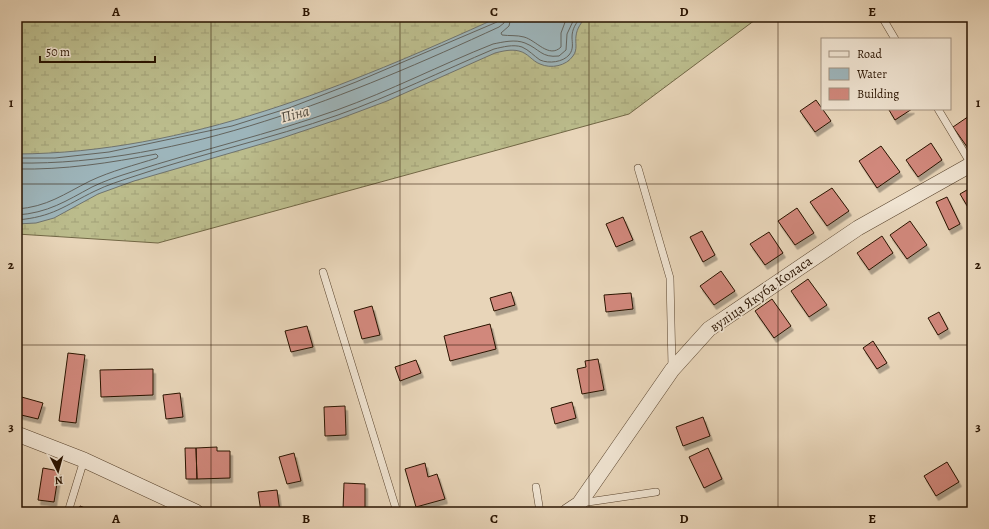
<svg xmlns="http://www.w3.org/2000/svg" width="989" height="529" font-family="Alegreya,serif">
	<defs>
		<pattern id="wetland-marsh" width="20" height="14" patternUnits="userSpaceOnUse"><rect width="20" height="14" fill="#bbbc8c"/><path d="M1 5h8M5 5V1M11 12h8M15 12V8" fill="none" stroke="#a1a177"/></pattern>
		<filter id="shadow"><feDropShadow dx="2.5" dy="4.5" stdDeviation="0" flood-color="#0004"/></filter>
	</defs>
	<rect width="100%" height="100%" fill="#e8d5b9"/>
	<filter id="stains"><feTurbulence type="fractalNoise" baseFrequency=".005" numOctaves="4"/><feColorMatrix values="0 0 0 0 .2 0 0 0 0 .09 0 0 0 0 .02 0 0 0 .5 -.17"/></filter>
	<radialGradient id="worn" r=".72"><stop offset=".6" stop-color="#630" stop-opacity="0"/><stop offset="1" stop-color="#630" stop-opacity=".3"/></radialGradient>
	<!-- wetland -->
	<path fill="url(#wetland-marsh)" stroke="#726846" d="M 17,17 L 759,17 L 629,114 L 158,243 L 17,234 Z"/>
	<!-- water -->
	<path fill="#9db5bb" stroke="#6f7470" d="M 499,17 L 586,17 C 581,23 577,28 576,36 C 575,43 578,49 573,56 C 566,66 551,69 540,64 C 532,61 528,53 519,51 C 511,49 503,51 495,53 L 387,101 L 339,119 L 282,138 L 134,181 L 98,194 L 54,218 L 36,223 L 17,224 L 17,154 C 187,153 347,86 499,17 Z"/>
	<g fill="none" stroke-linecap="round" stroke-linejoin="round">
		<!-- shore -->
		<path stroke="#63645e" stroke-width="1" d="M 511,17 L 509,26 L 501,33 L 502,35 C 509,36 517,35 524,37 C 536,40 549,59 561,47 L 561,33 L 567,17
			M 17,158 L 55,158 L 109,152 L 232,126 L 289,108 L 356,82 L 497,22 L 500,17
			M 17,163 C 180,166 354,94 499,27 L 504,23 L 505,17
			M 17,169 C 64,170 110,163 156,154 L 158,156 L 157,158 C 135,165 111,171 90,181 C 64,194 47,207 17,209
			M 17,215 C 48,213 66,201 92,187 C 104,181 119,176 132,172 C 200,150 270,134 337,110 C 390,91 440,65 493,44 C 503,42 515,39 525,43 C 540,49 541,58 559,56 L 566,50 L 567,34 L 575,17
			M 17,220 C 53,217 64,206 95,191 C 107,185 120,181 132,177 C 200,154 270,139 338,115 C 391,96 442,71 494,49 C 503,47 513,44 522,47 C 529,50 534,56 540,60 C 549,64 563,62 569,55 C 574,49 572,43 572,37 C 572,29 576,23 581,17"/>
	</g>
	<!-- building -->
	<path fill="#d1887c" stroke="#291300" filter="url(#shadow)" d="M 816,100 L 831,121 L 815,132 L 800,111 Z
		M 890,109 L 912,109 L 895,120 L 889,110 Z
		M 972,114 L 972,149 L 970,151 L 953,127 Z
		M 931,143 L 942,160 L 918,177 L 906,160 Z
		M 881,146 L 900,172 L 877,188 L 859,161 Z
		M 972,187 L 972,214 L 960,194 Z
		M 832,188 L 849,211 L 827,226 L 810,202 Z
		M 947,197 L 960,224 L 949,230 L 936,202 Z
		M 797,208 L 814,233 L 795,245 L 778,221 Z
		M 623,217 L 633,240 L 616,247 L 606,224 Z
		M 910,221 L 927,245 L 907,259 L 890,235 Z
		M 702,231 L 715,255 L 703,262 L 690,237 Z
		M 769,232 L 783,253 L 765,265 L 750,244 Z
		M 882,236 L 893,253 L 869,270 L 857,253 Z
		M 721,271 L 735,291 L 714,305 L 700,286 Z
		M 808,279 L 827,305 L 809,317 L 791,291 Z
		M 511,292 L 515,305 L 494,311 L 490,298 Z
		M 631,293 L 633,309 L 606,312 L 604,295 Z
		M 772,299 L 791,326 L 774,338 L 755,311 Z
		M 372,306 L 380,335 L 362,339 L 354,311 Z
		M 939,312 L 948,329 L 938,335 L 928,318 Z
		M 490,324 L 496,349 L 450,361 L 444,336 Z
		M 307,326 L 313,347 L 291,352 L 285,331 Z
		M 873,341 L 887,363 L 877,369 L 863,348 Z
		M 68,353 L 85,355 L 76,423 L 59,421 Z
		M 598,359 L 604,390 L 582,394 L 577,369 L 586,367 L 585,361 Z
		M 416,360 L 421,373 L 400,381 L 395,367 Z
		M 153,369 L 153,395 L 101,397 L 100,370 Z
		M 180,393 L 183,417 L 166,419 L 163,395 Z
		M 18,396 L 43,403 L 38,419 L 17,414 Z
		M 572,402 L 576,418 L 555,424 L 551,408 Z
		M 345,406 L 346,435 L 325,436 L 324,407 Z
		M 703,417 L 710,436 L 683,446 L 676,427 Z
		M 217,447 L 217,451 L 230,451 L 230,478 L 197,479 L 196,448 Z
		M 185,448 L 196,448 L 197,479 L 186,479 Z
		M 708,448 L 722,479 L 704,488 L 689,457 Z
		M 294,453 L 301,481 L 287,484 L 279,457 Z
		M 17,459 L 19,460 L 17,476 Z
		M 947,462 L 959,482 L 936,496 L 924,476 Z
		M 425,463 L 428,477 L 437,474 L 445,499 L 416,507 L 405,469 Z
		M 43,468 L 59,471 L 54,502 L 38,500 Z
		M 344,483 L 365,484 L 365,511 L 343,510 Z
		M 277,490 L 280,512 L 261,512 L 258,492 Z
		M 80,506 L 95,512 L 78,512 Z
		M 647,508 L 649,512 L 638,512 Z
		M 115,509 L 127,512 L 115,512 Z"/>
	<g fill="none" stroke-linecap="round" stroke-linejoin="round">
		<defs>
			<path id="service" d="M 882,17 L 895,39
				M 938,109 L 971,164
				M 638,168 L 670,278 L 672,367
				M 323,272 L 397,512
				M 536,487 L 540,512
				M 581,503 L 656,492
				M 68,512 L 84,460"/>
			<path id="minor" d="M 17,434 L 84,460 L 196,512
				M 567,512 L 579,504 L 672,370 L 709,329 L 858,228 L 972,164"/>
		</defs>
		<!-- service casing -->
		<use href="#service" stroke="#59442e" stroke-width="8"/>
		<!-- minor casing -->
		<use href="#minor" stroke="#59442e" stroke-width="16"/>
		<!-- service -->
		<use href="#service" stroke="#f0e4d2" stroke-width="7"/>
		<!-- minor -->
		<use href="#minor" stroke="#f0e4d2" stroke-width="15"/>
	</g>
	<!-- grid -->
	<path fill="none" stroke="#291300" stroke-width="1" stroke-opacity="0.55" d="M 211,17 L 211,512M 400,17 L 400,512M 589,17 L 589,512M 778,17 L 778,512M 17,184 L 972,184M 17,345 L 972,345"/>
	<g text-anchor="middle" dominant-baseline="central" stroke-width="3.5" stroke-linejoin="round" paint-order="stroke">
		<!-- street labels -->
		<g font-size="14" fill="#291300" stroke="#f0e4d2">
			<text transform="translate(761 294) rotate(-35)">вуліца Якуба Коласа</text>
		</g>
		<!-- water labels -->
		<g font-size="15" font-style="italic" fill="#524c41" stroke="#f0e4d2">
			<text transform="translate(295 114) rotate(-15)">Піна</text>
		</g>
	</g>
	<!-- margin -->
	<rect width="989" height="529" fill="none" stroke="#e8d5b9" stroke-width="44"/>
	<!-- legend -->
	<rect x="821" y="38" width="130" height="72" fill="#f0e4d2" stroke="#a0907e"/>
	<rect x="829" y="51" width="20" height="6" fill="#f0e4d2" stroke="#a0907e"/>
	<text x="857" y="58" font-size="12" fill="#291300">Road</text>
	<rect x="829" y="68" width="20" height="12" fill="#9db5bb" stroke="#a0907e"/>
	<text x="857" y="78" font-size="12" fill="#291300">Water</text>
	<rect x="829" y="88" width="20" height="12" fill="#d1887c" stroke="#a0907e"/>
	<text x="857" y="98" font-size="12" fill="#291300">Building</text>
	<!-- north arrow -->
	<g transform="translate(58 471) rotate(174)" stroke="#f0e4d2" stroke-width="3" paint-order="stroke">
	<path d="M0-3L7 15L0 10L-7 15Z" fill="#291300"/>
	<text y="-6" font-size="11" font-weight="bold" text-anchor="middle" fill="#291300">N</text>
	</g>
	<!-- scale -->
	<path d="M40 56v6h115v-6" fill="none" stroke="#291300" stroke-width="2"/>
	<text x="46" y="56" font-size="12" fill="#291300" stroke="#f0e4d2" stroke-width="3" paint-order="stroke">50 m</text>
	<rect x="22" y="22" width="945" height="485" fill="none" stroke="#291300" stroke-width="1.5"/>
	<g font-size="13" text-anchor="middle" font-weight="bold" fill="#291300">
		<text x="116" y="16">A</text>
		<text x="306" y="16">B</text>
		<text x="494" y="16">C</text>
		<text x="684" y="16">D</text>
		<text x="872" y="16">E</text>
		<text x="11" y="107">1</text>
		<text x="978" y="107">1</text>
		<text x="11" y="269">2</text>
		<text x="978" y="269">2</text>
		<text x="11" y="431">3</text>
		<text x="978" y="431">3</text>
		<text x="116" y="523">A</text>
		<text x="306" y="523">B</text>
		<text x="494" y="523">C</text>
		<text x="684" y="523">D</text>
		<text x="872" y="523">E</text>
	</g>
	<rect width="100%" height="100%" filter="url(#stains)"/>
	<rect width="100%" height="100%" fill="url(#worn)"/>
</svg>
